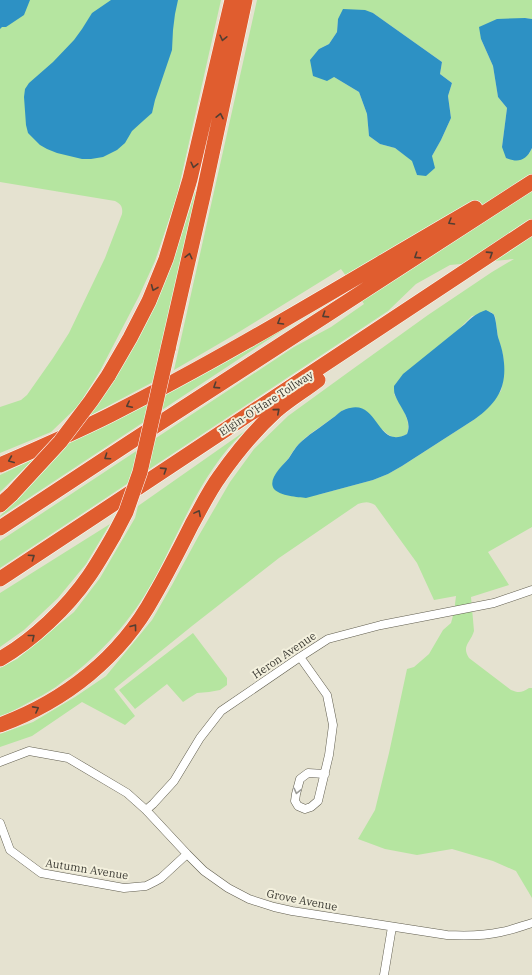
<svg xmlns="http://www.w3.org/2000/svg" width="532" height="975" font-family="'IBM Plex Serif',serif">
	<rect width="100%" height="100%" fill="#e5e2d0"/>
	<!-- green -->
	<path fill="#b5e5a0" fill-rule="evenodd" d="M 0,0 L 221,0 L 177,196 L 155,261 L 139,296 L 100,371 L 78,406 L 51,432 L 0,453 L 0,407 L 21,400 L 27,395 L 53,358 L 69,333 L 105,258 L 122,214 C 123,207 121,204 115,201 L 0,182 Z
		M 257,0 L 532,0 L 532,19 L 525,18 L 481,39 L 493,66 L 498,97 L 507,108 L 502,147 L 529,154 L 532,148 L 532,527 L 488,552 L 509,585 L 471,597 L 474,631 C 471,642 461,646 469,658 L 511,690 C 518,693 522,693 529,688 L 532,688 L 532,898 L 516,871 L 493,861 L 452,849 L 417,855 L 385,849 L 358,839 L 375,810 L 389,753 L 407,669 L 414,667 L 429,654 L 443,630 L 451,623 L 454,612 L 456,596 L 434,600 L 417,563 L 375,505 C 368,501 365,502 358,504 L 279,558 L 192,626 L 114,689 L 135,716 L 125,725 L 82,702 L 32,736 L 0,747 L 0,734 L 33,722 L 75,697 L 106,676 L 152,620 L 172,585 L 198,537 L 230,482 L 254,449 L 288,416 L 350,371 L 428,315 L 492,272 L 514,259 L 450,265 L 416,284 L 388,311 L 0,568 L 0,541 L 294,347 L 331,327 L 364,304 L 346,276 L 341,269 L 234,335 L 174,370 ZM 373,13 L 442,62 L 440,74 L 452,83 L 448,96 L 451,118 L 441,140 L 432,156 L 417,175 L 413,161 L 395,148 L 380,144 L 369,136 L 367,114 L 359,92 L 334,77 L 319,49 L 329,44 L 337,32 L 338,19 ZM 491,312 L 495,316 L 498,337 L 503,355 L 504,366 L 503,381 L 501,391 L 475,419 L 402,466 L 388,474 L 373,480 L 317,495 L 273,485 C 275,474 281,467 288,459 C 291,455 293,450 297,446 C 308,433 329,422 343,410 L 383,430 C 391,438 397,440 407,434 C 412,421 401,406 394,394 L 472,316 Z
		M 195,192 L 198,192 L 153,382 L 89,416 C 109,388 128,359 144,328 C 166,285 181,238 195,192 Z
		M 292,322 L 292,324 L 0,517 L 0,516 L 17,499 L 71,440 Z
		M 245,431 C 204,468 183,524 158,572 C 136,614 108,647 71,676 C 64,680 58,686 51,690 C 45,694 39,697 33,700 C 22,706 12,712 0,716 L 0,668 L 17,659 L 74,612 L 100,578 L 135,518 L 138,506 Z
		M 34,459 L 0,492 L 0,475 Z
		M 110,524 L 86,564 L 58,598 L 24,630 L 0,647 L 0,593 Z
		M 193,633 L 227,678 L 227,685 L 220,690 L 209,692 L 197,693 L 189,698 L 183,702 L 167,684 L 135,709 L 119,690 Z"/>
	<!-- water -->
	<path fill="#2d91c4" d="M 0,0 L 30,0 L 24,15 L 6,27 L 2,27 L 0,29 Z
		M 111,0 L 178,0 L 175,14 L 173,30 L 172,50 L 155,100 L 152,113 L 143,121 L 132,131 L 125,143 L 117,150 L 103,157 L 91,159 L 82,159 L 57,153 L 47,149 L 40,145 L 28,133 L 26,125 L 24,97 L 25,89 L 29,83 L 53,62 L 74,40 L 82,29 L 92,13 Z
		M 343,9 L 365,10 L 373,13 L 442,62 L 440,74 L 452,83 L 448,96 L 451,118 L 441,140 L 432,156 L 435,168 L 426,176 L 417,175 L 412,161 L 395,148 L 380,144 L 369,136 L 367,114 L 359,92 L 334,77 L 327,81 L 313,76 L 310,60 L 319,49 L 329,44 L 337,32 L 338,19 Z
		M 525,18 L 532,19 L 532,148 C 526,161 518,163 506,158 L 502,147 L 507,108 L 498,97 L 493,66 L 481,39 L 479,27 L 497,19 Z
		M 486,310 C 489,312 493,313 494,315 C 496,319 497,332 498,337 C 500,343 502,349 503,355 C 508,385 499,402 475,419 L 402,466 L 388,474 L 373,480 L 306,498 C 298,497 280,496 274,489 C 267,479 283,465 289,458 C 293,452 296,446 302,441 C 312,432 324,425 334,417 C 337,415 340,411 344,410 C 346,409 348,408 350,408 C 379,401 377,450 407,434 C 413,420 400,408 395,395 C 394,393 394,389 394,386 L 403,374 L 465,324 C 472,317 477,313 486,310 Z"/>
	<g fill="none" stroke-linecap="round" stroke-linejoin="round">
		<defs>
			<path id="minor" d="M 300,657 L 327,695 L 333,725 L 329,755 L 318,801 L 311,807 L 305,809 L 298,806 L 295,801 L 296,794 L 300,779 L 308,773 L 325,774
				M 0,762 L 29,751 L 68,758 L 127,793 L 146,810 L 187,854 L 204,871 L 228,888 L 249,899 L 274,907 L 292,911 L 447,935 C 466,936 483,936 501,932 C 512,930 522,926 532,923
				M 146,810 L 153,804 L 174,781 L 200,738 L 221,711 L 300,657 L 328,639 L 381,625 L 494,603 L 532,590
				M 0,823 L 10,850 L 41,873 L 124,888 L 146,886 L 154,882 L 161,878 L 187,854
				M 384,975 L 392,927"/>
			<path id="motorway" d="M 168,349 L 203,196 L 245,0
				M 108,376 L 130,338 L 149,301 L 166,259 L 190,179 L 232,0
				M 0,465 C 37,449 74,433 110,415 C 235,352 354,278 475,208
				M 0,505 L 12,494
				M 0,528 L 129,443 L 532,182
				M 0,579 L 532,227
				M 0,659 C 33,640 67,608 89,576 C 98,563 106,549 114,535
				M 0,725 C 65,701 121,657 154,596 C 168,572 180,548 192,524 C 201,508 209,491 220,476 C 236,453 256,429 277,410 C 290,399 305,390 318,380"/>
		</defs>
		<!-- minor casing -->
		<use href="#minor" stroke="#615e4f" stroke-width="9"/>
		<!-- motorway casing -->
		<use href="#motorway" stroke="#fff" stroke-width="16"/>
		<!-- minor -->
		<use href="#minor" stroke="#fff" stroke-width="8"/>
		<!-- motorway -->
		<use href="#motorway" stroke="#e05d2f" stroke-width="15"/>
		<defs>
			<path id="motorway-bridge" d="M 12,494 L 60,442 L 91,401 L 108,376
				M 114,535 L 126,512 L 140,472 L 168,349"/>
		</defs>
		<!-- motorway-bridge casing -->
		<use href="#motorway-bridge" stroke="#fff" stroke-width="16" stroke-linecap="butt"/>
		<!-- motorway-bridge -->
		<use href="#motorway-bridge" stroke="#e05d2f" stroke-width="15"/>
	</g>
	<!-- one-way arrows -->
	<defs><path id="oneway-chevron" d="M-2-3.5L2.5 0L-2 3.5" fill="none" stroke-width="1.6" stroke-linecap="round" stroke-linejoin="round"/></defs>
	<g stroke="#533e32">
		<use href="#oneway-chevron" transform="translate(223 38) rotate(103)"/>
		<use href="#oneway-chevron" transform="translate(220 116) rotate(-78)"/>
		<use href="#oneway-chevron" transform="translate(194 165) rotate(103)"/>
		<use href="#oneway-chevron" transform="translate(451 222) rotate(150)"/>
		<use href="#oneway-chevron" transform="translate(490 254) rotate(-33)"/>
		<use href="#oneway-chevron" transform="translate(189 256) rotate(-77)"/>
		<use href="#oneway-chevron" transform="translate(417 256) rotate(147)"/>
		<use href="#oneway-chevron" transform="translate(154 288) rotate(112)"/>
		<use href="#oneway-chevron" transform="translate(325 315) rotate(147)"/>
		<use href="#oneway-chevron" transform="translate(280 322) rotate(150)"/>
		<use href="#oneway-chevron" transform="translate(216 386) rotate(147)"/>
		<use href="#oneway-chevron" transform="translate(129 405) rotate(153)"/>
		<use href="#oneway-chevron" transform="translate(277 411) rotate(-41)"/>
		<use href="#oneway-chevron" transform="translate(107 457) rotate(146)"/>
		<use href="#oneway-chevron" transform="translate(11 460) rotate(157)"/>
		<use href="#oneway-chevron" transform="translate(164 470) rotate(-33)"/>
		<use href="#oneway-chevron" transform="translate(198 513) rotate(-62)"/>
		<use href="#oneway-chevron" transform="translate(32 557) rotate(-34)"/>
		<use href="#oneway-chevron" transform="translate(134 627) rotate(-53)"/>
		<use href="#oneway-chevron" transform="translate(32 637) rotate(-39)"/>
		<use href="#oneway-chevron" transform="translate(36 709) rotate(-28)"/>
	</g>
	<use stroke="#9c9c98" href="#oneway-chevron" transform="translate(297 791) rotate(104)"/>
	<g text-anchor="middle" dominant-baseline="central" stroke-width="4" stroke-linejoin="round" paint-order="stroke">
		<!-- street labels -->
		<g font-size="11" fill="#3a3932" stroke="#f3f0dd">
			<text transform="translate(266 403) rotate(-33)">Elgin-O'Hare Tollway</text>
			<text transform="translate(284 655) rotate(-34)">Heron Avenue</text>
			<text transform="translate(87 869) rotate(9)">Autumn Avenue</text>
			<text transform="translate(302 900) rotate(11)">Grove Avenue</text>
		</g>
	</g>
</svg>
